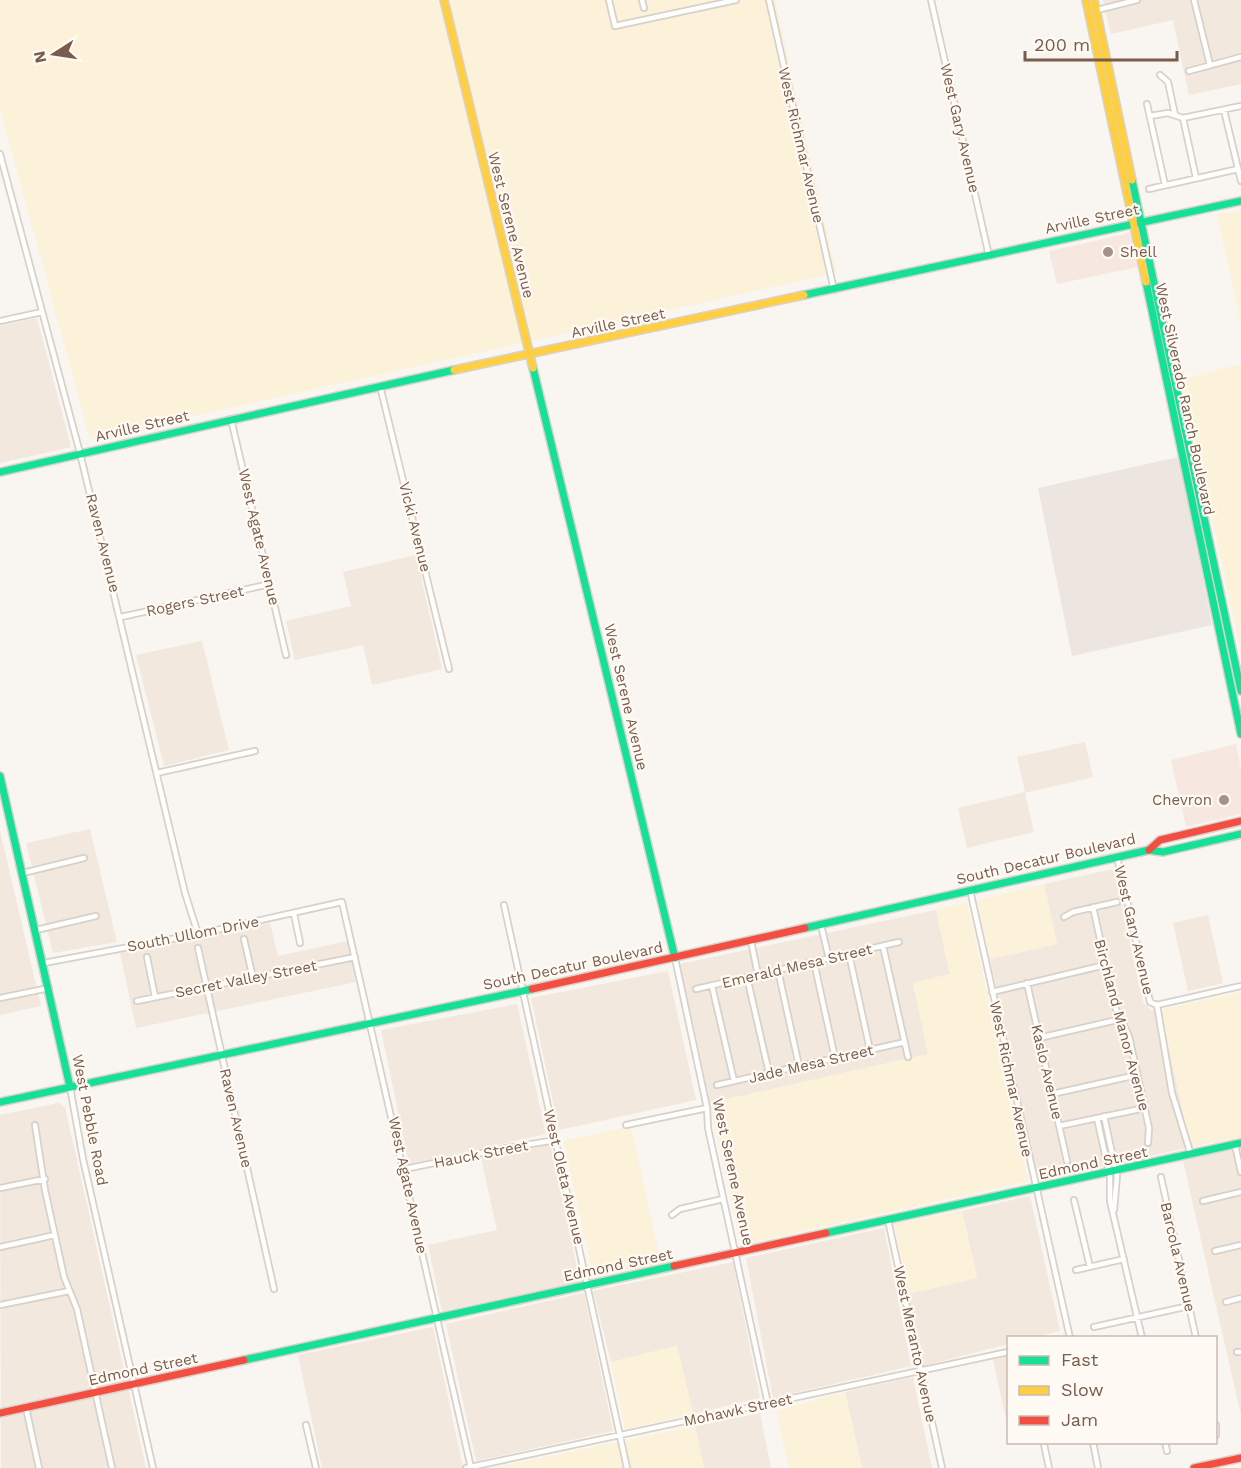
<svg xmlns="http://www.w3.org/2000/svg" width="1241" height="1468" font-family="'Work Sans',sans-serif">
	<rect width="100%" height="100%" fill="#f9f5f0"/>
	<!-- residential -->
	<path fill="#f2e8de" d="M 1103,0 L 1241,0 L 1241,84 L 1189,95 L 1173,20 L 1111,34 Z
		M 37,318 L 71,447 L 0,463 L 0,326 Z
		M 416,555 L 442,669 L 372,685 L 363,645 L 295,660 L 286,621 L 351,606 L 343,572 Z
		M 202,641 L 229,750 L 164,766 L 136,655 Z
		M 1085,742 L 1093,777 L 1025,793 L 1034,832 L 967,848 L 958,808 L 1025,792 L 1017,757 Z
		M 90,829 L 117,942 L 53,953 L 26,843 Z
		M 0,831 L 41,1006 L 0,1015 Z
		M 1114,869 L 1143,1002 L 1151,1010 L 1160,1010 L 1191,1147 L 1039,1180 L 990,959 L 1057,944 L 1044,884 Z
		M 936,910 L 950,974 L 913,983 L 928,1054 L 710,1103 L 680,964 Z
		M 1208,915 L 1223,983 L 1188,991 L 1173,923 Z
		M 270,923 L 278,956 L 348,941 L 356,982 L 136,1028 L 120,953 Z
		M 668,971 L 696,1100 L 559,1130 L 531,998 Z
		M 517,1004 L 546,1134 L 409,1164 L 381,1030 Z
		M 59,1103 L 65,1107 L 146,1468 L 1,1468 L 0,1115 Z
		M 550,1143 L 580,1282 L 442,1311 L 428,1245 L 497,1230 L 481,1158 Z
		M 1241,1147 L 1241,1415 L 1183,1161 Z
		M 1030,1196 L 1060,1331 L 1035,1337 L 1008,1338 L 1008,1344 L 924,1366 L 908,1294 L 977,1278 L 962,1211 Z
		M 884,1228 L 911,1366 L 773,1398 L 746,1258 Z
		M 733,1262 L 760,1398 L 693,1414 L 677,1346 L 611,1362 L 593,1291 Z
		M 584,1293 L 613,1431 L 476,1461 L 446,1324 Z
		M 433,1327 L 463,1468 L 322,1468 L 298,1355 Z
		M 1008,1356 L 1008,1428 L 993,1360 Z
		M 913,1377 L 932,1468 L 862,1468 L 845,1392 Z
		M 760,1413 L 771,1468 L 704,1468 L 695,1426 Z"/>
	<!-- commercial -->
	<path fill="#f6e8e1" d="M 1130,233 L 1138,267 L 1057,284 L 1049,251 Z
		M 1236,744 L 1241,770 L 1241,814 L 1186,827 L 1171,760 Z"/>
	<!-- industrial -->
	<path fill="#ede5e0" d="M 1179,457 L 1212,625 L 1072,656 L 1038,488 Z"/>
	<!-- sand -->
	<path fill="#fbf2d9" d="M 0,0 L 775,0 L 836,273 L 90,439 L 0,108 Z
		M 1241,210 L 1241,323 L 1217,215 Z
		M 1241,364 L 1241,652 L 1182,379 Z
		M 1044,884 L 1057,944 L 990,959 L 977,900 Z
		M 967,902 L 1028,1181 L 741,1245 L 710,1103 L 928,1054 L 913,983 L 950,974 L 936,910 Z
		M 1241,992 L 1241,1137 L 1191,1147 L 1160,1010 Z
		M 631,1126 L 661,1264 L 594,1278 L 563,1141 Z
		M 962,1211 L 977,1278 L 908,1294 L 894,1224 Z
		M 677,1346 L 693,1414 L 625,1429 L 611,1362 Z
		M 845,1392 L 862,1468 L 789,1468 L 776,1411 Z
		M 695,1426 L 704,1468 L 493,1468 Z"/>
	<g fill="none" stroke-linecap="round" stroke-linejoin="round">
		<defs>
			<path id="street" d="M 609,0 L 615,26 L 736,0
				M 642,0 L 644,8
				M 769,0 L 834,290
				M 931,0 L 989,256
				M 1194,0 L 1210,65
				M 1097,10 L 1137,0
				M 1189,71 L 1241,57
				M 1160,75 L 1168,82 L 1175,115
				M 1147,104 L 1165,185
				M 1224,110 L 1241,181
				M 1150,116 L 1168,113 L 1183,118 L 1241,106
				M 1183,118 L 1196,178
				M 0,154 L 80,453 L 185,893 L 198,934
				M 1149,189 L 1238,169
				M 0,321 L 42,312
				M 380,386 L 449,669
				M 231,419 L 286,655
				M 121,617 L 270,584
				M 157,773 L 255,751
				M 1117,857 L 1150,1002 L 1157,1005 L 1241,986
				M 23,873 L 84,858
				M 970,890 L 1070,1338
				M 504,905 L 627,1468
				M 1093,907 L 1115,1007 L 1129,1036 L 1149,1128 L 1148,1143
				M 294,914 L 300,943
				M 1064,917 L 1073,912 L 1117,902
				M 821,925 L 829,959
				M 36,930 L 96,916
				M 244,939 L 253,978
				M 751,941 L 758,975
				M 883,946 L 908,1057
				M 198,948 L 274,1289
				M 849,954 L 870,1050
				M 147,957 L 155,997
				M 675,958 L 707,1108 L 708,1128 L 768,1404
				M 814,962 L 835,1058
				M 44,963 L 198,934 L 342,902 L 471,1468
				M 778,970 L 799,1066
				M 747,977 L 769,1073
				M 1027,983 L 1067,1161
				M 712,986 L 734,1081
				M 696,989 L 899,942
				M 992,992 L 1105,965
				M 0,998 L 49,988
				M 137,1001 L 355,957
				M 1157,1005 L 1172,1093 L 1191,1155
				M 1039,1038 L 1121,1019
				M 717,1085 L 905,1042
				M 70,1087 L 83,1159 L 153,1468
				M 1052,1094 L 1137,1075
				M 1104,1116 L 1117,1176 L 1114,1210
				M 1097,1118 L 1110,1177 L 1110,1201 L 1142,1338
				M 35,1125 L 45,1190 L 64,1277 L 77,1309 L 112,1468
				M 626,1125 L 707,1108
				M 1059,1126 L 1145,1108
				M 1235,1145 L 1241,1172
				M 405,1169 L 506,1148 L 556,1140
				M 1161,1177 L 1196,1338
				M 0,1188 L 45,1179
				M 1074,1200 L 1090,1267
				M 1203,1201 L 1241,1192
				M 672,1215 L 680,1209 L 723,1199
				M 888,1220 L 942,1468
				M 0,1247 L 55,1235
				M 1215,1251 L 1241,1245
				M 1076,1270 L 1124,1259
				M 1226,1302 L 1241,1298
				M 0,1305 L 69,1291
				M 1094,1327 L 1189,1306
				M 1237,1352 L 1241,1352
				M 26,1408 L 39,1468
				M 306,1425 L 316,1468
				M 1216,1425 L 1216,1435
				M 1093,1442 L 1098,1468
				M 1165,1442 L 1167,1451
				M 1044,1444 L 1049,1468
				M 466,1468 L 1008,1352"/>
			<path id="fast" d="M 1132,180 L 1241,691
				M 1146,282 L 1241,734
				M 804,295 L 1241,201
				M 533,368 L 675,958
				M 0,472 L 454,370
				M 0,776 L 70,1087
				M 805,928 L 1149,850 L 1163,852 L 1241,834
				M 0,1102 L 532,989
				M 826,1233 L 1241,1143
				M 244,1360 L 674,1266"/>
			<path id="slow" d="M 444,0 L 533,368
				M 1086,0 L 1146,282
				M 1094,0 L 1132,180
				M 454,370 L 804,295"/>
			<path id="jam" d="M 1149,850 L 1160,840 L 1241,821
				M 532,989 L 805,928
				M 674,1266 L 826,1233
				M 0,1413 L 244,1360
				M 1194,1468 L 1241,1458"/>
		</defs>
		<!-- street casing -->
		<use href="#street" stroke="#d7d1cb" stroke-width="8"/>
		<!-- fast casing -->
		<use href="#fast" stroke="#d9d2cb" stroke-width="10"/>
		<!-- slow casing -->
		<use href="#slow" stroke="#d9d2cb" stroke-width="10"/>
		<!-- jam casing -->
		<use href="#jam" stroke="#d9d2cb" stroke-width="10"/>
		<!-- street -->
		<use href="#street" stroke="#fefefd" stroke-width="4.5"/>
		<!-- fast -->
		<use href="#fast" stroke="#16e098" stroke-width="7"/>
		<!-- slow -->
		<use href="#slow" stroke="#ffcf43" stroke-width="7"/>
		<!-- jam -->
		<use href="#jam" stroke="#f24e42" stroke-width="7"/>
	</g>
	<!-- markers -->
	<g fill="#a69286" stroke="#fffaf3" stroke-width="2">
		<circle cx="1108" cy="252" r="6"/>
		<circle cx="1224" cy="800" r="6"/>
	</g>
	<g text-anchor="middle" dominant-baseline="central" stroke-width="4.5" stroke-linejoin="round" paint-order="stroke">
		<!-- street labels -->
		<g font-size="15" fill="#7a5c4d" stroke="#fffaf3">
			<text transform="translate(960 128) rotate(77)">West Gary Avenue</text>
			<text transform="translate(801 145) rotate(77)">West Richmar Avenue</text>
			<text transform="translate(1092 219) rotate(-12)">Arville Street</text>
			<text transform="translate(511 225) rotate(76)">West Serene Avenue</text>
			<text transform="translate(618 323) rotate(-12)">Arville Street</text>
			<text transform="translate(1185 399) rotate(78)">West Silverado Ranch Boulevard</text>
			<text transform="translate(142 426) rotate(-13)">Arville Street</text>
			<text transform="translate(415 527) rotate(76)">Vicki Avenue</text>
			<text transform="translate(259 537) rotate(77)">West Agate Avenue</text>
			<text transform="translate(103 543) rotate(76)">Raven Avenue</text>
			<text transform="translate(195 601) rotate(-12)">Rogers Street</text>
			<text transform="translate(626 697) rotate(77)">West Serene Avenue</text>
			<text transform="translate(1046 859) rotate(-13)">South Decatur Boulevard</text>
			<text transform="translate(1134 930) rotate(77)">West Gary Avenue</text>
			<text transform="translate(193 934) rotate(-11)">South Ullom Drive</text>
			<text transform="translate(573 966) rotate(-12)">South Decatur Boulevard</text>
			<text transform="translate(797 966) rotate(-13)">Emerald Mesa Street</text>
			<text transform="translate(246 979) rotate(-11)">Secret Valley Street</text>
			<text transform="translate(1122 1025) rotate(75)">Birchland Manor Avenue</text>
			<text transform="translate(811 1064) rotate(-13)">Jade Mesa Street</text>
			<text transform="translate(1047 1072) rotate(77)">Kaslo Avenue</text>
			<text transform="translate(1011 1079) rotate(78)">West Richmar Avenue</text>
			<text transform="translate(236 1118) rotate(77)">Raven Avenue</text>
			<text transform="translate(90 1120) rotate(79)">West Pebble Road</text>
			<text transform="translate(481 1154) rotate(-11)">Hauck Street</text>
			<text transform="translate(1093 1163) rotate(-12)">Edmond Street</text>
			<text transform="translate(733 1172) rotate(78)">West Serene Avenue</text>
			<text transform="translate(564 1177) rotate(77)">West Oleta Avenue</text>
			<text transform="translate(408 1185) rotate(78)">West Agate Avenue</text>
			<text transform="translate(1178 1257) rotate(77)">Barcola Avenue</text>
			<text transform="translate(618 1265) rotate(-12)">Edmond Street</text>
			<text transform="translate(915 1344) rotate(78)">West Meranto Avenue</text>
			<text transform="translate(143 1369) rotate(-12)">Edmond Street</text>
			<text transform="translate(738 1410) rotate(-12)">Mohawk Street</text>
		</g>
		<!-- poi labels -->
		<g font-size="15" fill="#7a5c4d" stroke="#fffaf3" text-anchor="start">
			<text x="1120" y="252">Shell</text>
			<text x="1212" y="800" text-anchor="end">Chevron</text>
		</g>
	</g>
	<!-- legend -->
	<rect x="1007" y="1336" width="210" height="108" fill="#fffaf3" stroke="#cabbb1" stroke-width="1.5"/>
	<rect x="1019" y="1356" width="30" height="9" fill="#16e098" stroke="#cabbb1" stroke-width="1.5"/>
	<text x="1061" y="1366" font-size="18" fill="#7a5c4d">Fast</text>
	<rect x="1019" y="1386" width="30" height="9" fill="#ffcf43" stroke="#cabbb1" stroke-width="1.5"/>
	<text x="1061" y="1396" font-size="18" fill="#7a5c4d">Slow</text>
	<rect x="1019" y="1416" width="30" height="9" fill="#f24e42" stroke="#cabbb1" stroke-width="1.5"/>
	<text x="1061" y="1426" font-size="18" fill="#7a5c4d">Jam</text>
	<!-- north arrow -->
	<g transform="translate(54 54) rotate(258)" stroke="#fffaf3" stroke-width="4.5" paint-order="stroke">
	<path d="M0-4.5L10 22L0 15L-10 22Z" fill="#7a5c4d"/>
	<text y="-9" font-size="16" font-weight="bold" text-anchor="middle" fill="#7a5c4d">N</text>
	</g>
	<!-- scale -->
	<path d="M1025 51v9h152v-9" fill="none" stroke="#7a5c4d" stroke-width="3"/>
	<text x="1034" y="51" font-size="18" fill="#7a5c4d" stroke="#fffaf3" stroke-width="4.5" paint-order="stroke">200 m</text>
</svg>
